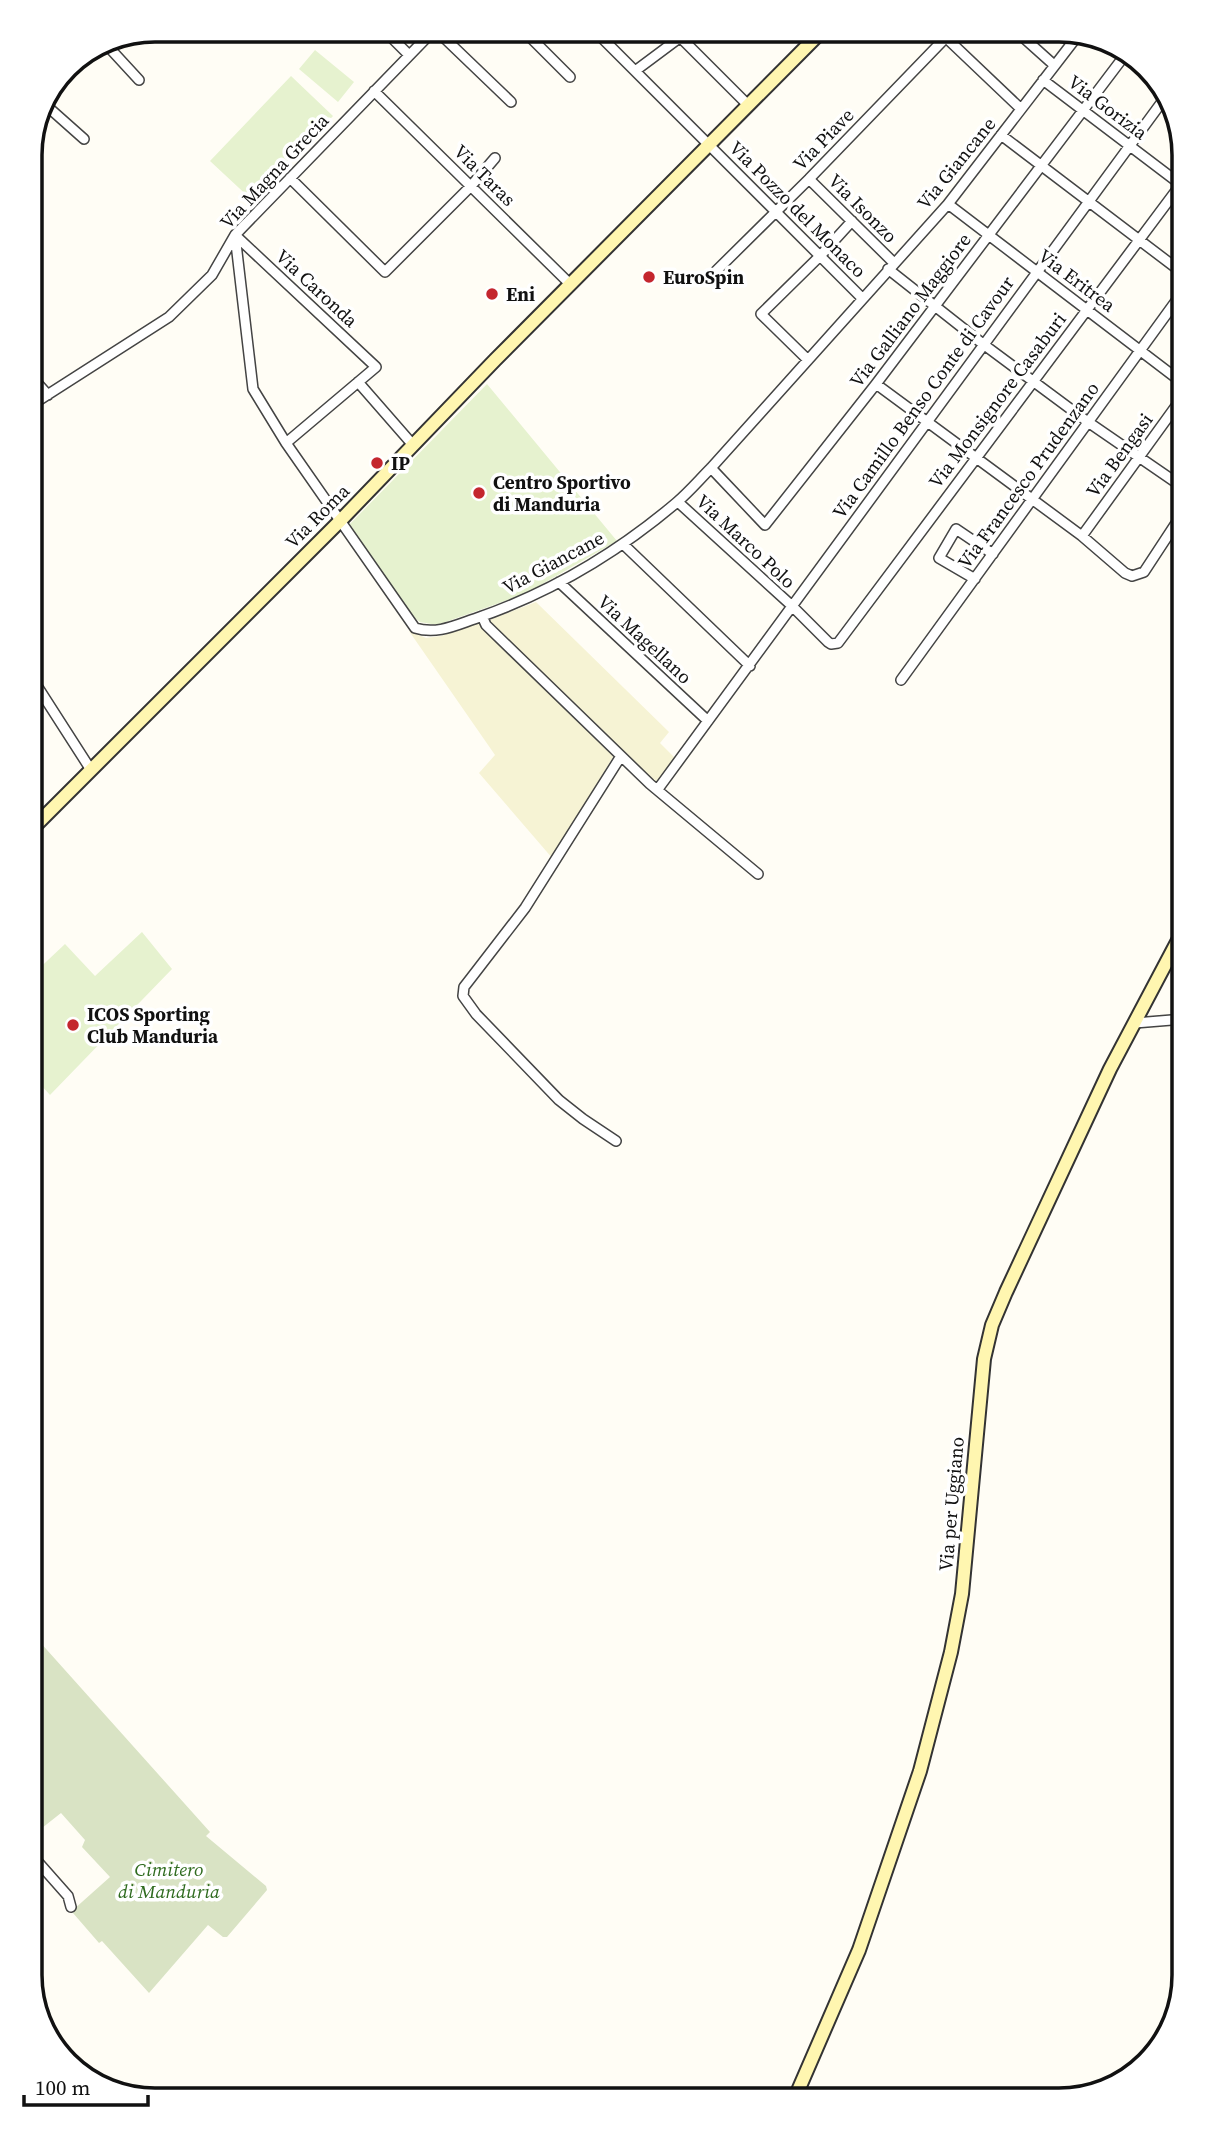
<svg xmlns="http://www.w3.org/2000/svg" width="1214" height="2130" font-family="'Source Serif 4',serif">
	<rect width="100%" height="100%" fill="#fffdf5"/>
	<!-- farmland -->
	<path fill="#f6f3d4" d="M 536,602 L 669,732 L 660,743 L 675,758 L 656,783 L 640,770 L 491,625 L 489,620 Z
		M 475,623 L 481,623 L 614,755 L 553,859 L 479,773 L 495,755 L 409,631 L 426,638 L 441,636 Z"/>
	<!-- cemetery -->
	<path fill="#d9e3c4" d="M 30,1631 L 210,1832 L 206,1836 L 266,1886 L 267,1890 L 227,1937 L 223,1937 L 208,1925 L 149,1993 L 102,1941 L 99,1943 L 73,1913 L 73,1910 L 110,1877 L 82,1847 L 85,1840 L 61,1813 L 42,1828 L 30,1816 Z"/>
	<!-- pitch -->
	<path fill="#e6f2cf" d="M 315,50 L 354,82 L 338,102 L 299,69 Z
		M 291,76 L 333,116 L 253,201 L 210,161 Z
		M 487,384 L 617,541 L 525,594 L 437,625 L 420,622 L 408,613 L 347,527 Z
		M 142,932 L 172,969 L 50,1095 L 30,1073 L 30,977 L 65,944 L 95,976 Z"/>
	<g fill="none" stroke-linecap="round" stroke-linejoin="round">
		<defs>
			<path id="street" d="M 384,30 L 409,55
				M 436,30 L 511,102
				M 523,30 L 570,77
				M 594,30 L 862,298
				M 673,30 L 748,105
				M 938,30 L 1021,109
				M 1015,30 L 1054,65
				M 104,42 L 139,80
				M 635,71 L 690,30
				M 1043,80 L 1184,187
				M 374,91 L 570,284
				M 48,107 L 84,139
				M 1001,135 L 1184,274
				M 290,178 L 385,272 L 471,186 L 495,158
				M 809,179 L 894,263
				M 948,204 L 1184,384
				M 235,235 L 253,389 L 286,443 L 415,628 C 437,635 456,625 477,618 C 549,593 618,552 676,503 C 689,492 699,480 711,468 L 948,204 L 1079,34
				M 235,235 L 376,367 L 286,443
				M 888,269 L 983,344 L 1088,422 L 1184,488
				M 716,271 L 809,179 L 953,30
				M 808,360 L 761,314 L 821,255 L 852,221
				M 30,375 L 48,395
				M 358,382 L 413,445
				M 876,384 L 1082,536 L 1125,573 L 1132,576 L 1144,572 L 1184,511
				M 30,406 L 169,317 L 212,275 L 235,235 L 434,30
				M 711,468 L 765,525 L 876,384 L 1128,51
				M 678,502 L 791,605 L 828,642 L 831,644 L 838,643 L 1184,180
				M 1082,536 L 1184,395
				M 623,544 L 750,666
				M 975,579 L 939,558 L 956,529 L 993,554
				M 559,582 L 708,721
				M 482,616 L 486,625 L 650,784 L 758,874
				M 30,675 L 91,770
				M 901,680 L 1184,290
				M 658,789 L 1167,95
				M 1135,1023 L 1184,1019
				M 616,1141 L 583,1119 L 559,1100 L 476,1014 L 463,996 L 464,987 L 471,978 L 525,908 L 621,756
				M 30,1853 L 68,1896 L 71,1907"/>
			<path id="secondary" d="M 30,831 L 340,521 L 495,360 L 823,30
				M 794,2100 L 859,1950 L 920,1771 L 951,1652 L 962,1594 L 984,1359 L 992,1325 L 1006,1292 L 1110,1069 L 1184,929"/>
		</defs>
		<!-- street casing -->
		<use href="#street" stroke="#444" stroke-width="12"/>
		<!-- secondary casing -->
		<use href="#secondary" stroke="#333" stroke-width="16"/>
		<!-- street -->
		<use href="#street" stroke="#fff" stroke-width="9"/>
		<!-- secondary -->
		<use href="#secondary" stroke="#fff6b0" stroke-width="12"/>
	</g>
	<!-- markers -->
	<g fill="#c4262e" stroke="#fff" stroke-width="2.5">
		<circle cx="649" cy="277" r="7"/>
		<circle cx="492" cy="294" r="7"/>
		<circle cx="377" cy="463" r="7"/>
		<circle cx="479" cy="493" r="7"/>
		<circle cx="73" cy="1025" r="7"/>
	</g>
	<g text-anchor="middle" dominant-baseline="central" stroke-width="7" stroke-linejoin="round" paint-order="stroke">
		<!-- street labels -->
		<g font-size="19" fill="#111" stroke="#fff">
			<text transform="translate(1108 107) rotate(37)">Via Gorizia</text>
			<text transform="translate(823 139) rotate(-46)">Via Piave</text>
			<text transform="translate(956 163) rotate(-51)">Via Giancane</text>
			<text transform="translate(274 171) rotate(-47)">Via Magna Grecia</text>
			<text transform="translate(485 175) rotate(45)">Via Taras</text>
			<text transform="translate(863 208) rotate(45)">Via Isonzo</text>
			<text transform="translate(798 209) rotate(45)">Via Pozzo del Monaco</text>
			<text transform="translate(1077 280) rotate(37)">Via Eritrea</text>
			<text transform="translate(317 288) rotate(43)">Via Caronda</text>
			<text transform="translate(910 310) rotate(-53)">Via Galliano Maggiore</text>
			<text transform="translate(923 397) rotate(-54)">Via Camillo Benso Conte di Cavour</text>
			<text transform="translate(997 400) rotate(-53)">Via Monsignore Casaburi</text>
			<text transform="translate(1119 455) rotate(-54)">Via Bengasi</text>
			<text transform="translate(1028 475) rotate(-54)">Via Francesco Prudenzano</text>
			<text transform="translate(317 516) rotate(-45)">Via Roma</text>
			<text transform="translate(746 541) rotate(43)">Via Marco Polo</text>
			<text transform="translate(553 562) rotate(-28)">Via Giancane</text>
			<text transform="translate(645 639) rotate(43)">Via Magellano</text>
			<text transform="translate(951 1504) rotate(-85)">Via per Uggiano</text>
		</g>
		<!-- poi labels -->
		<g font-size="19" font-weight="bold" fill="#111" stroke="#fff" text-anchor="start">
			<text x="663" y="277">EuroSpin</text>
			<text x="506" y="294">Eni</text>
			<text x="391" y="463">IP</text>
			<text x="493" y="482">Centro Sportivo<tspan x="493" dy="22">di Manduria</tspan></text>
			<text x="87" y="1014">ICOS Sporting<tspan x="87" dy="22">Club Manduria</tspan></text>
		</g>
		<!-- park labels -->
		<g font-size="19" font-style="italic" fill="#2f6b1f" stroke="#fff">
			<text x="169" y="1869">Cimitero<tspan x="169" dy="22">di Manduria</tspan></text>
		</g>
	</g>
	<!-- crop -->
	<path d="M0 0H1214V2130H0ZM155 42H1059A113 113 0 0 1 1172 155V1975A113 113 0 0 1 1059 2088H155A113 113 0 0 1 42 1975V155A113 113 0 0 1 155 42Z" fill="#fff" fill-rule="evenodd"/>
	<path fill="none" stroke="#111" stroke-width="3.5" d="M155 42H1059A113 113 0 0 1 1172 155V1975A113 113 0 0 1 1059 2088H155A113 113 0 0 1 42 1975V155A113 113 0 0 1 155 42Z"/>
	<!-- scale -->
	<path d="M24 2095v10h124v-10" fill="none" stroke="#111111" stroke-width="3.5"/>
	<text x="35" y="2095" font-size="21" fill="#111111" stroke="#ffffff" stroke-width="5" paint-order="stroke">100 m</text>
</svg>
